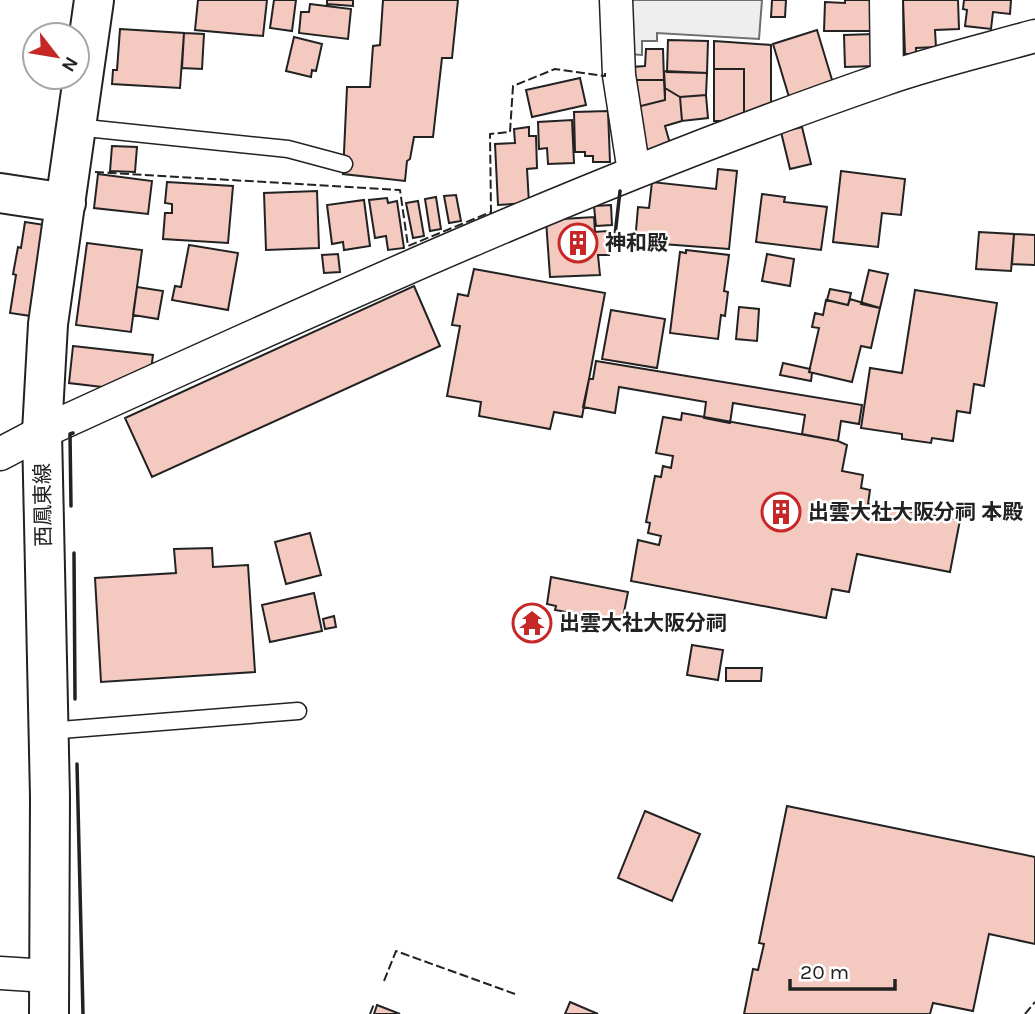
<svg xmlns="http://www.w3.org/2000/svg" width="1035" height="1014" font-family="Karla,'Noto Sans JP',sans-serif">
	<rect width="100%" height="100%" fill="#fff"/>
	<!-- grass -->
	<path fill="#eee" stroke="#6f6f6f" stroke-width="2" d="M 627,0 L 762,0 L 759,39 L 657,33 L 657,41 L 642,41 L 642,55 L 628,54 Z"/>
	<!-- building -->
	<path fill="#f3c9c0" stroke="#222" stroke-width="2" d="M 198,0 L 267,0 L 263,36 L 195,30 Z
		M 274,0 L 296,0 L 292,31 L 270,28 Z
		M 327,0 L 353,0 L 353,6 L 327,4 Z
		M 383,0 L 458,0 L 452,58 L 442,58 L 433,137 L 414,137 L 410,159 L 407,161 L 405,181 L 343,174 L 347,87 L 370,87 L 373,46 L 380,45 Z
		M 772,0 L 786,0 L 785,17 L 771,17 Z
		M 845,0 L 875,0 L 875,31 L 824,31 L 825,2 L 845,3 Z
		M 903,0 L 958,0 L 959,29 L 935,30 L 936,47 L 916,48 L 916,54 L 905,54 Z
		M 964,0 L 1011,0 L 1010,14 L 993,12 L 991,29 L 965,26 L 967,10 L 963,9 Z
		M 310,4 L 351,9 L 348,39 L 299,33 L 301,12 L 309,12 Z
		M 120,29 L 184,33 L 180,88 L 112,84 L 113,70 L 117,70 Z
		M 817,30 L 833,83 L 789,97 L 773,44 Z
		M 184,33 L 204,34 L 202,69 L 182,68 Z
		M 874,34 L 875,66 L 845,67 L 844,35 Z
		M 294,37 L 322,44 L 316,71 L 312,70 L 311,77 L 286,71 Z
		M 668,40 L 708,41 L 707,73 L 667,72 Z
		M 714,41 L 771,45 L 771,108 L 744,115 L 744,69 L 714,69 Z
		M 646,49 L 663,49 L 664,80 L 632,80 L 632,67 L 645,66 Z
		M 714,69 L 744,69 L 744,121 L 714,121 Z
		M 664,71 L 707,73 L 706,95 L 680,97 L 665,88 Z
		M 580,78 L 586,105 L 532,117 L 526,90 Z
		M 632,80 L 664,80 L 665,100 L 637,107 Z
		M 665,88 L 680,97 L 682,121 L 665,126 L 671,147 L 644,156 L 637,107 L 665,100 Z
		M 706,95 L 708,118 L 682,121 L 680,97 Z
		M 608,111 L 610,162 L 593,162 L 593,156 L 585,156 L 585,152 L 575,152 L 574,112 Z
		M 572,120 L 574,163 L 548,164 L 547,148 L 539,149 L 538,122 Z
		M 529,127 L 529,136 L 536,136 L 537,168 L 527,169 L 529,203 L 498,205 L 495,144 L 515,143 L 514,129 Z
		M 802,127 L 811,164 L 790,169 L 781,132 Z
		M 112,146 L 137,147 L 135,172 L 110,171 Z
		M 718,169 L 737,171 L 729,249 L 635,242 L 638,207 L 649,208 L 652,182 L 716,189 Z
		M 841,171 L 905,179 L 901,215 L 882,213 L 878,247 L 833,242 Z
		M 98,174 L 152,181 L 148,214 L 94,208 Z
		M 167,182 L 233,186 L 228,243 L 163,239 L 165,213 L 172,213 L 172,204 L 165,203 Z
		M 317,191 L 319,248 L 266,250 L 264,193 Z
		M 762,194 L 785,197 L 784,202 L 827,207 L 821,250 L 756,242 Z
		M 456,195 L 461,221 L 449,223 L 444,196 Z
		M 436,197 L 441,229 L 430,231 L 425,199 Z
		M 387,198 L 388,203 L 397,201 L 404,248 L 388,250 L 386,236 L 375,238 L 369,200 Z
		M 364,200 L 370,246 L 344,250 L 343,242 L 332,244 L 327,205 Z
		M 418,201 L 424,236 L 413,238 L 406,203 Z
		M 611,205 L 612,225 L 596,226 L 594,206 Z
		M 594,217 L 595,232 L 607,231 L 609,255 L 598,255 L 600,275 L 550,277 L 546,220 Z
		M 25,222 L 45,225 L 31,316 L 10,313 L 16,275 L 13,274 L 18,247 L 21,248 Z
		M 979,232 L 1014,234 L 1011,271 L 976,269 Z
		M 1014,234 L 1035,235 L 1035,265 L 1012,264 Z
		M 87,243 L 142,250 L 131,332 L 76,325 Z
		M 189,245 L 238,253 L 228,310 L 172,300 L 175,286 L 181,287 Z
		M 686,250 L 729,255 L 724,291 L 728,292 L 725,316 L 721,315 L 718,339 L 670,333 L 680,252 L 686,253 Z
		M 338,254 L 340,272 L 324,273 L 322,255 Z
		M 767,254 L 794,259 L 790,286 L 762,281 Z
		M 474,269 L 605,293 L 582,417 L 554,412 L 550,429 L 479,416 L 481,402 L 447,396 L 460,326 L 452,325 L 458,294 L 468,296 Z
		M 869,270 L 888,274 L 880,308 L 861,304 Z
		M 414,286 L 440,346 L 152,477 L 125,418 Z
		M 137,287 L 163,291 L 158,319 L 133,315 Z
		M 830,289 L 851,293 L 848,305 L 827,300 Z
		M 915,290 L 997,303 L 984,386 L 974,384 L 970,413 L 957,411 L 953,441 L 932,438 L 931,443 L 902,439 L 902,434 L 861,428 L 870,368 L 902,373 Z
		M 850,299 L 880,308 L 871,348 L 861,346 L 852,382 L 809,372 L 819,328 L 812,327 L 815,313 L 823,315 L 826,300 L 848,305 Z
		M 739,307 L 759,309 L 757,341 L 736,339 Z
		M 611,310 L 665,319 L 657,368 L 602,359 Z
		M 73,346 L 153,355 L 151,370 L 119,389 L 69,383 Z
		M 596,361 L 862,405 L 859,424 L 841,421 L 838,441 L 802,434 L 805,415 L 733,403 L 730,423 L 704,418 L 706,402 L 619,387 L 615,413 L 583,407 L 589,379 L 593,379 Z
		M 783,363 L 810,369 L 809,372 L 812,373 L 811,381 L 780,375 Z
		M 682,413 L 838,441 L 847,445 L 842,471 L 863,475 L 861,488 L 870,490 L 868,504 L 960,520 L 950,572 L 857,554 L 849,592 L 832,589 L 826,618 L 631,581 L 638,540 L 659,545 L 661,536 L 648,533 L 650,523 L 646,522 L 655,476 L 661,477 L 663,466 L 671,468 L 673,456 L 656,453 L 663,417 L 681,420 Z
		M 310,533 L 321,575 L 286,584 L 275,542 Z
		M 212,548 L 213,567 L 248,565 L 255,672 L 101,682 L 95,578 L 176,573 L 174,549 Z
		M 551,577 L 628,592 L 622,622 L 555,610 L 556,606 L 547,604 Z
		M 314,593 L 322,631 L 270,642 L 262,605 Z
		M 334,616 L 336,627 L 325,629 L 323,619 Z
		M 692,645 L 723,650 L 718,680 L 687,675 Z
		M 726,668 L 762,668 L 761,681 L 726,681 Z
		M 787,806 L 1035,857 L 1035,944 L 989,934 L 973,1011 L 933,1003 L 930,1014 L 744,1014 L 753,969 L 758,970 L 764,944 L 759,943 Z
		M 645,811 L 700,834 L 672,901 L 618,878 Z
		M 570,1002 L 598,1014 L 565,1014 Z
		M 377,1005 L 400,1014 L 374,1014 Z"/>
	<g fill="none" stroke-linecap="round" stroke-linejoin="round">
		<defs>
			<path id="lane" d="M 76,127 L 288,149 L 344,164
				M 48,731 L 298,711"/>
			<path id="street" d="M 616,0 L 619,75 L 634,172
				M 886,0 L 887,78
				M 0,454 L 42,432 C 319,306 597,178 885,79 C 934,62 985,50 1035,36
				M 0,973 L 48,976"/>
			<path id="secondary" d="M 0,193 L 66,203
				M 49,1014 L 50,797 L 42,432 L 48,324 L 94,0"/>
		</defs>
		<!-- lane casing -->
		<use href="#lane" stroke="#222" stroke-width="19"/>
		<!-- street casing -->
		<use href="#street" stroke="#222" stroke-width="35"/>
		<!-- secondary casing -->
		<use href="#secondary" stroke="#222" stroke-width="42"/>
		<!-- lane -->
		<use href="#lane" stroke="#fff" stroke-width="16"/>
		<!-- street -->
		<use href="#street" stroke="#fff" stroke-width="32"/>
		<!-- secondary -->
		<use href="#secondary" stroke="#fff" stroke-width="38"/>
		<!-- fence -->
		<path stroke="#222" stroke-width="2" stroke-dasharray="9 3.5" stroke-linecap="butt" d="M 95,172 L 400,190 L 408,246 L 491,212 L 490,134 L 510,132 L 513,86 L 555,69 L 605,76 L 605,73
			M 384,981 L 396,951 L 515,994
			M 370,1014 L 374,1004
			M 1025,1014 L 1035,1002"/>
		<!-- wall -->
		<path stroke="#222" stroke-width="3.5" d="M 614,244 L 620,191
			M 71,506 L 70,434 L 73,433
			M 74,553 L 75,699
			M 77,764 L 83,1014"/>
	</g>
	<!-- icons -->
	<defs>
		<symbol id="building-ring" viewBox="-11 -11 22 22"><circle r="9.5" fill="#fff" stroke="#c62828" stroke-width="1.5"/><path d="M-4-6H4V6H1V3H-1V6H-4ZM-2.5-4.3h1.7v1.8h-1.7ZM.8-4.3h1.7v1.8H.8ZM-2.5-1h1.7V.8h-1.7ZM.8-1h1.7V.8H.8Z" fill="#c62828"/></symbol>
		<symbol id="temple-ring" viewBox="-11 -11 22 22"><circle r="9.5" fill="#fff" stroke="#c62828" stroke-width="1.5"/><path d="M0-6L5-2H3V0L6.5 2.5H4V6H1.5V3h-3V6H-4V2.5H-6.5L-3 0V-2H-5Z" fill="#c62828"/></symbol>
	</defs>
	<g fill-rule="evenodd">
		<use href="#building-ring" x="556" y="221" width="44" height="44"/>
		<use href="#building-ring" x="759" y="490" width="44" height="44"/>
		<use href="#temple-ring" x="510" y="601" width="44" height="44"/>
	</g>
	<g text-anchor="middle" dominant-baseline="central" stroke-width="5" stroke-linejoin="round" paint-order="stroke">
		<!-- poi labels -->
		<g font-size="21" font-weight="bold" fill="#222" stroke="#fff" text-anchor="start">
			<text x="605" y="243">神和殿</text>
			<text x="808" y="512">出雲大社大阪分祠 本殿</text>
			<text x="559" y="623">出雲大社大阪分祠</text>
		</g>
		<!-- street labels -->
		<g font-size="21" fill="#222" stroke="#fff">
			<text transform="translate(43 505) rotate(-91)">西鳳東線</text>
		</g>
	</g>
	<!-- north arrow -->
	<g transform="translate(56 56) rotate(121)"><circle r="33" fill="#ffffff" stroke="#a7a7a7" stroke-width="2"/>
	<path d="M0-5L12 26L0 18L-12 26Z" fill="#c62828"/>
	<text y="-10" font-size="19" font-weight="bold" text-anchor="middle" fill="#222222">N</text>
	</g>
	<!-- scale -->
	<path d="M790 979v10h105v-10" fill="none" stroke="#222222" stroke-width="3.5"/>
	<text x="800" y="979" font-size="21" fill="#222222" stroke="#ffffff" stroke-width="5" paint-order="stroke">20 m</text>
</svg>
